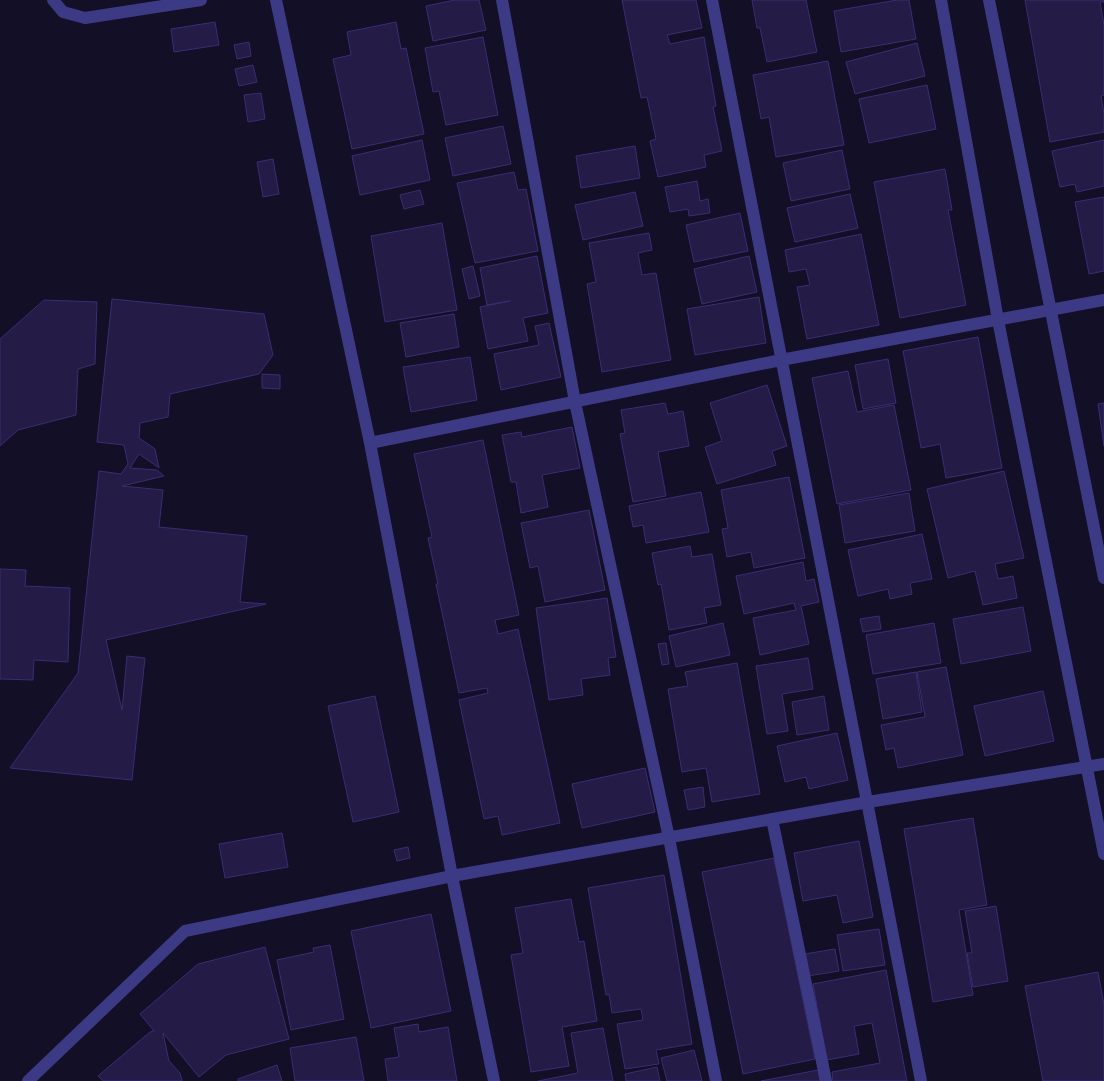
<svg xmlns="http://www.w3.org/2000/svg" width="1104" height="1081" font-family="Commissioner,sans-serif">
	<rect width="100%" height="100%" fill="#130f26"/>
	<!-- building -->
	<path fill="#241b47" stroke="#3b2d73" d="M 455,0 L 479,0 L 486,30 L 433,41 L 426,6 Z
		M 622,0 L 696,0 L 702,28 L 667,35 L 670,44 L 704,37 L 716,106 L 713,107 L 722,151 L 704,155 L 706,167 L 658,177 L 650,141 L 656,139 L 647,97 L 641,98 Z
		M 752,0 L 806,0 L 817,52 L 767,62 L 760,28 L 757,28 Z
		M 897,0 L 909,0 L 916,39 L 841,52 L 834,11 Z
		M 1025,0 L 1104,0 L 1104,2 L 1100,2 L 1104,25 L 1104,95 L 1101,96 L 1104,113 L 1104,132 L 1050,142 Z
		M 215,22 L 219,45 L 174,52 L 171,29 Z
		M 396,22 L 401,49 L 406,48 L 424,134 L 352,149 L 333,59 L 351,55 L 347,32 Z
		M 483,37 L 498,115 L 446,125 L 439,91 L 433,92 L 425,48 Z
		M 249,42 L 251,56 L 237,59 L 234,45 Z
		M 917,43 L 925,76 L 855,94 L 846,62 Z
		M 828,61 L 844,145 L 776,157 L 769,117 L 761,119 L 753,75 Z
		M 253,65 L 257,82 L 239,86 L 235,69 Z
		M 927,85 L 936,129 L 869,143 L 859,99 Z
		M 261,93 L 265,119 L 248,122 L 244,95 Z
		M 503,126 L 511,164 L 453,176 L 445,138 Z
		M 422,140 L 430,180 L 360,195 L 352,156 Z
		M 1104,140 L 1104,186 L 1077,192 L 1075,184 L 1060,187 L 1052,151 Z
		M 635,146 L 640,178 L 581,188 L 576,156 Z
		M 842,150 L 850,189 L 791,201 L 783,163 Z
		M 273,159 L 279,194 L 263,197 L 257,162 Z
		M 945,169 L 952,210 L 948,210 L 966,305 L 900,318 L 874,182 Z
		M 514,172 L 518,190 L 526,189 L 538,251 L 475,263 L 457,183 Z
		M 697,181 L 700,201 L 708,199 L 710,213 L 689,216 L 688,209 L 670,212 L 665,187 Z
		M 420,190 L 424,204 L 404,209 L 400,195 Z
		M 635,192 L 643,226 L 583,240 L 575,205 Z
		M 850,194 L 858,228 L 795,242 L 787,208 Z
		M 1104,197 L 1104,271 L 1089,274 L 1075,202 Z
		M 740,213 L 748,251 L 694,262 L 686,225 Z
		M 442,223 L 457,310 L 385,322 L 371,236 Z
		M 649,233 L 652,250 L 638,253 L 642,275 L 656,273 L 671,360 L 602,372 L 587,284 L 596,282 L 589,243 Z
		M 861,234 L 879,325 L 807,339 L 797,287 L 810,285 L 806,269 L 789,272 L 785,250 Z
		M 537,256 L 548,313 L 523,318 L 528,341 L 488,349 L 480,307 L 510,301 L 487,305 L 480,268 Z
		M 749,256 L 757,292 L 702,304 L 694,269 Z
		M 473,266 L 480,296 L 469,299 L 462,269 Z
		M 759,297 L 766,343 L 695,355 L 687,309 Z
		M 112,299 L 264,314 L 273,355 L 259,374 L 170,394 L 168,417 L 140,423 L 139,438 L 155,449 L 159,468 L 139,454 L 130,468 L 157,470 L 164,476 L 122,486 L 163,490 L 159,527 L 247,536 L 240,602 L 266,604 L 106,640 L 122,710 L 127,656 L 145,658 L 132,780 L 10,768 L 78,673 L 99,471 L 121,474 L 128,464 L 124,445 L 97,442 Z
		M 44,300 L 97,302 L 95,364 L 78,369 L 76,415 L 18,430 L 0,446 L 0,339 Z
		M 454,314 L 459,347 L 406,357 L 400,323 Z
		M 549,323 L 561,377 L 501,390 L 494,354 L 539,345 L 535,326 Z
		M 978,337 L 1002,468 L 946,478 L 940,444 L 921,448 L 903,351 Z
		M 470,357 L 477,400 L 411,412 L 403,367 Z
		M 888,359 L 896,403 L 863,409 L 855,365 Z
		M 848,371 L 857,412 L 894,405 L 911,490 L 837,504 L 812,378 Z
		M 262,374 L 280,375 L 280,389 L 262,388 Z
		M 767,385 L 787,446 L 772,451 L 776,465 L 717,484 L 705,447 L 722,441 L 710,403 Z
		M 665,403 L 668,414 L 683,411 L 689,446 L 658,452 L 666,496 L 633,502 L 620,434 L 625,433 L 621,410 Z
		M 1104,403 L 1104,446 L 1098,404 Z
		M 572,427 L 580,468 L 542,475 L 548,507 L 521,513 L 516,482 L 511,482 L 502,435 L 521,432 L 522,437 Z
		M 483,440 L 519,615 L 495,620 L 498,634 L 518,629 L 560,823 L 502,835 L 498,816 L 484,819 L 459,700 L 488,693 L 487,688 L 459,693 L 436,584 L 438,584 L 428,538 L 432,537 L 414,454 Z
		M 1004,471 L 1024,558 L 995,564 L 998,579 L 1013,576 L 1017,598 L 983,605 L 975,571 L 948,578 L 927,489 Z
		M 789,477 L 805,558 L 754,568 L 751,552 L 727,557 L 722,529 L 728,528 L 721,490 Z
		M 701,492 L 709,532 L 646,543 L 643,525 L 633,527 L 629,506 Z
		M 909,493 L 915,531 L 845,543 L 839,505 Z
		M 589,510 L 605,590 L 545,602 L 538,566 L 530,568 L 521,523 Z
		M 922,534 L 932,579 L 910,583 L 912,594 L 890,599 L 888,589 L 858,596 L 848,550 Z
		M 690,546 L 692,557 L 712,554 L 721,605 L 704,608 L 707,623 L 669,630 L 661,584 L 658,585 L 652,553 Z
		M 803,562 L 806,581 L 814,579 L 819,602 L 801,606 L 809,644 L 760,655 L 753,618 L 796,610 L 794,603 L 744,614 L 736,576 Z
		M 0,569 L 26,570 L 25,586 L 70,588 L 68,662 L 34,660 L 33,680 L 0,679 Z
		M 607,598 L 616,657 L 608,658 L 610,675 L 581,679 L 583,695 L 549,700 L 536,608 Z
		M 1023,607 L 1031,651 L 961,664 L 953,619 Z
		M 879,616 L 881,629 L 863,632 L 860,619 Z
		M 723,623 L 730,655 L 676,667 L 669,636 Z
		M 934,623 L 941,663 L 873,674 L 866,635 Z
		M 666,643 L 669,664 L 662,665 L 658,644 Z
		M 808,658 L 813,689 L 782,694 L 788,731 L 767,734 L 756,666 Z
		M 737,663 L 760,794 L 712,802 L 706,768 L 682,772 L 668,689 L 688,686 L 685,672 Z
		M 946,667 L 963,755 L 898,768 L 894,748 L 886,750 L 881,725 L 925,717 L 917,672 Z
		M 916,672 L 922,712 L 883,719 L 876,679 Z
		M 1043,691 L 1054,741 L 985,756 L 974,706 Z
		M 375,696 L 399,812 L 353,822 L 328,706 Z
		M 824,696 L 829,730 L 797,735 L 792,702 Z
		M 837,733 L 848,780 L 809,789 L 806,777 L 785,782 L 777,746 Z
		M 645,768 L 655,812 L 582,828 L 572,784 Z
		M 703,787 L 705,807 L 688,810 L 684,790 Z
		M 973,818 L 987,905 L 959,910 L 973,995 L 933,1002 L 904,829 Z
		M 282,833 L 288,867 L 225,878 L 219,844 Z
		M 859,841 L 873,917 L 843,923 L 837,895 L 803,901 L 794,853 Z
		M 408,847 L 410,858 L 397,861 L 394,850 Z
		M 774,858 L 815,1059 L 743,1074 L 702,872 Z
		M 664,875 L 692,1044 L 656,1050 L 659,1064 L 625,1069 L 617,1024 L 643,1020 L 641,1009 L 612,1013 L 609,994 L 606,995 L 588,888 Z
		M 571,899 L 579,942 L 584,941 L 597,1021 L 562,1027 L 569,1066 L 531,1072 L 511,955 L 523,953 L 515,908 Z
		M 996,906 L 1008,981 L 973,987 L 967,953 L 972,953 L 965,911 Z
		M 431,914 L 451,1011 L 371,1028 L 351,931 Z
		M 879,929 L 885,965 L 843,971 L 837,935 Z
		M 330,945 L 344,1019 L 291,1030 L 277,960 L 314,952 L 313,948 Z
		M 265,947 L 289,1039 L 226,1055 L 199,1077 L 163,1033 L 169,1061 L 180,1073 L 182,1081 L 103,1081 L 98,1076 L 150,1032 L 154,1031 L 140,1014 L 198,964 Z
		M 835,949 L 839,971 L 808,976 L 805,954 Z
		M 886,970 L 907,1081 L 833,1081 L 832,1072 L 880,1063 L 872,1023 L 854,1026 L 859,1054 L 827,1060 L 813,984 Z
		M 1098,972 L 1104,1005 L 1104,1081 L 1043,1081 L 1025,986 Z
		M 418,1024 L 419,1032 L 448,1027 L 457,1081 L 388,1081 L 385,1059 L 399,1057 L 394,1028 Z
		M 603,1028 L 613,1081 L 538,1081 L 578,1073 L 571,1033 Z
		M 356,1037 L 364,1081 L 295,1081 L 290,1048 Z
		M 694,1050 L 702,1081 L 667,1081 L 661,1058 Z
		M 277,1065 L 282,1081 L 238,1081 L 238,1079 Z
		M 657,1067 L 660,1081 L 626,1081 L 625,1074 Z
		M 818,1070 L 820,1081 L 761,1081 Z"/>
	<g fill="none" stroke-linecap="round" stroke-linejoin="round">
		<!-- minor -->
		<path stroke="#3d3a85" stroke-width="12" d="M 53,0 L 63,12 L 85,18 L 201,0
			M 276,0 L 370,443 L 452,876 L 494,1081
			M 502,0 L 575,402 L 669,838 L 716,1081
			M 712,0 L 921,1081
			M 941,0 L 998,320 L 1104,854
			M 989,0 L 1104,578
			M 370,443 L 781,360 L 1104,300
			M 772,819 L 826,1081
			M 28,1081 L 185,931 L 452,876 L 868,802 L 1104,764"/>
	</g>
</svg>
